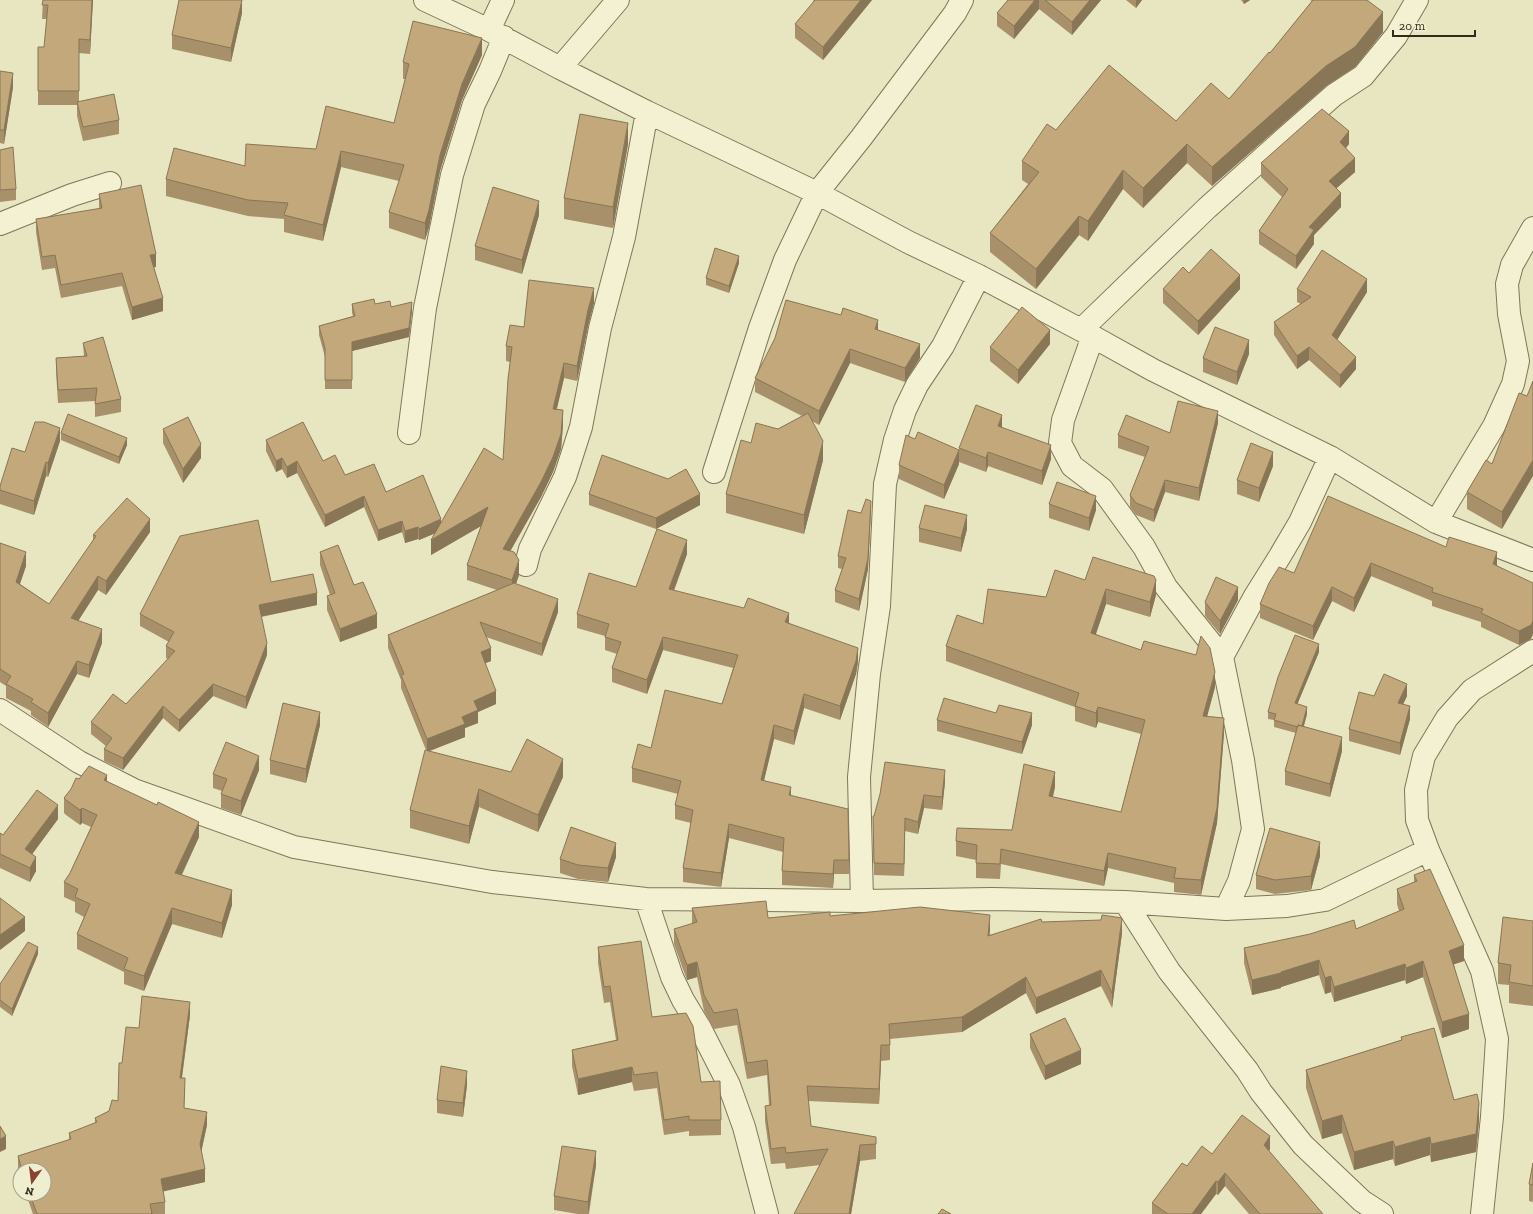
<svg xmlns="http://www.w3.org/2000/svg" width="1533" height="1214" font-family="'Zilla Slab',serif">
	<rect width="100%" height="100%" fill="#e8e5c1"/>
	<g fill="none" stroke-linecap="round" stroke-linejoin="round">
		<defs>
			<path id="minor" d="M 425,0 L 489,30 L 560,68 L 647,112 L 817,193 L 908,242 L 979,276 L 1081,330 L 1153,370 L 1330,457 L 1436,522 L 1533,560
				M 489,30 L 503,0
				M 560,68 L 618,0
				M 0,224 L 72,195 L 110,183
				M 1081,330 L 1207,208 L 1284,139 L 1334,95 L 1363,76 L 1396,36 L 1417,0
				M 1093,336 L 1063,420 L 1060,443 L 1072,466 L 1102,489 L 1144,547 L 1166,587 L 1222,657 L 1243,760 L 1253,829 L 1239,881 L 1226,909
				M 409,433 L 425,308 L 452,175 L 474,104 L 490,71 L 504,37
				M 714,472 L 760,328 L 785,260 L 817,193 L 861,138 L 955,13 L 962,0
				M 1436,522 L 1494,426 L 1513,384 L 1518,361 L 1509,314 L 1507,284 L 1512,265 L 1533,228
				M 526,565 L 530,549 L 565,477 L 581,427 L 600,328 L 624,237 L 647,112
				M 1222,657 L 1255,596 L 1280,556 L 1300,522 L 1330,457
				M 0,710 L 79,762 L 134,790 L 294,847 L 492,882 L 646,899 L 862,901 L 992,899 L 1125,902 L 1226,909 L 1287,906 L 1325,900 L 1428,850
				M 646,899 L 672,977 L 683,1000 L 700,1028 L 729,1085 L 744,1127 L 767,1214
				M 862,901 L 859,777 L 869,674 L 879,606 L 885,484 L 895,440 L 905,410 L 917,385 L 943,346 L 979,276
				M 1125,902 L 1169,971 L 1247,1070 L 1261,1092 L 1303,1145 L 1362,1201 L 1382,1214
				M 1482,1214 L 1492,1117 L 1497,1039 L 1482,971 L 1428,850 L 1417,820 L 1416,790 L 1424,756 L 1447,718 L 1472,690 L 1533,651"/>
		</defs>
		<!-- minor casing -->
		<use href="#minor" stroke="#7f765b" stroke-width="24"/>
		<!-- minor -->
		<use href="#minor" stroke="#f4f1d3" stroke-width="22"/>
	</g>
	<!-- wall -->
	<path fill="#a7906a" d="M 43,0 L 93,0 L 90,54 L 79,53 L 79,102 L 119,120 L 119,134 L 83,141 L 77,116 L 77,105 L 38,105 L 38,47 L 44,47 L 47,19 L 42,19 Z
		M 813,0 L 872,0 L 823,60 L 795,38 L 795,24 L 814,2 Z
		M 1008,0 L 1101,0 L 1072,35 L 1039,9 L 1014,39 L 997,26 L 997,13 Z
		M 1126,0 L 1142,0 L 1136,8 Z
		M 1241,0 L 1250,0 L 1244,4 Z
		M 1310,0 L 1367,0 L 1383,32 L 1355,67 L 1326,86 L 1212,186 L 1187,163 L 1143,208 L 1123,189 L 1088,241 L 1079,235 L 1036,289 L 990,252 L 990,233 L 1028,184 L 1022,180 L 1022,161 L 1056,130 L 1176,121 L 1229,99 L 1270,53 L 1312,1 Z
		M 242,13 L 231,62 L 172,49 L 172,35 Z
		M 482,55 L 462,100 L 440,171 L 429,227 L 425,240 L 389,228 L 389,212 L 399,181 L 341,167 L 323,241 L 284,232 L 284,219 L 248,216 L 166,196 L 166,179 L 245,166 L 316,149 L 394,123 L 405,79 L 403,79 L 403,62 Z
		M 0,71 L 13,87 L 4,144 L 0,143 Z
		M 628,144 L 613,228 L 564,219 L 564,198 Z
		M 1349,144 L 1346,148 L 1355,172 L 1336,188 L 1341,207 L 1314,235 L 1314,244 L 1296,269 L 1259,244 L 1259,231 L 1282,197 L 1261,177 L 1261,163 Z
		M 0,150 L 16,189 L 16,200 L 0,202 Z
		M 99,194 L 156,267 L 154,267 L 163,311 L 132,320 L 122,286 L 61,298 L 55,268 L 42,270 L 36,232 L 36,219 L 99,209 Z
		M 539,215 L 522,274 L 475,260 L 475,246 Z
		M 739,263 L 729,293 L 706,285 L 706,278 Z
		M 1189,273 L 1240,289 L 1198,335 L 1163,303 L 1163,289 Z
		M 1297,289 L 1367,292 L 1337,340 L 1356,369 L 1340,388 L 1309,360 L 1297,369 L 1274,335 L 1274,322 L 1301,304 L 1297,302 Z
		M 594,303 L 588,326 L 577,381 L 564,378 L 557,409 L 563,425 L 561,449 L 553,472 L 541,497 L 510,551 L 519,575 L 516,584 L 558,612 L 542,656 L 486,637 L 491,661 L 485,663 L 496,704 L 478,712 L 478,723 L 465,728 L 465,737 L 429,751 L 511,772 L 563,777 L 538,832 L 479,807 L 469,844 L 410,828 L 410,810 L 426,750 L 401,688 L 401,680 L 388,648 L 388,635 L 497,590 L 467,580 L 467,565 L 481,526 L 431,555 L 435,533 L 419,540 L 418,539 L 405,543 L 402,532 L 378,541 L 364,507 L 325,527 L 297,473 L 287,478 L 282,469 L 276,472 L 266,451 L 266,440 L 323,461 L 345,475 L 386,492 L 441,523 L 503,460 L 510,362 L 506,361 L 506,346 L 524,327 Z
		M 352,304 L 375,304 L 412,311 L 409,337 L 352,351 L 352,389 L 325,389 L 325,357 L 319,335 L 319,326 L 353,316 L 352,313 Z
		M 878,330 L 920,358 L 905,382 L 850,363 L 819,425 L 812,421 L 823,460 L 804,534 L 726,513 L 726,494 L 751,443 L 802,416 L 755,392 L 755,378 Z
		M 83,343 L 121,399 L 121,412 L 95,417 L 95,401 L 58,403 L 56,371 L 56,358 L 84,356 Z
		M 1050,344 L 1018,384 L 990,361 L 990,347 Z
		M 1249,354 L 1237,385 L 1203,372 L 1203,358 Z
		M 1527,396 L 1502,529 L 1467,509 L 1467,492 L 1492,464 Z
		M 1218,423 L 1199,501 L 1165,492 L 1154,522 L 1136,515 L 1130,507 L 1130,495 L 1145,457 L 1118,448 L 1118,435 L 1170,433 Z
		M 163,429 L 201,458 L 183,483 L 163,443 Z
		M 61,433 L 127,445 L 119,464 L 61,440 Z
		M 60,441 L 48,477 L 46,476 L 34,515 L 0,504 L 0,486 L 25,452 Z
		M 959,448 L 1051,459 L 1042,485 L 988,466 L 986,472 L 959,462 Z
		M 959,464 L 944,499 L 899,479 L 899,465 Z
		M 1273,466 L 1259,502 L 1237,494 L 1237,480 Z
		M 668,479 L 700,505 L 656,529 L 589,505 L 589,494 Z
		M 1049,504 L 1096,510 L 1089,531 L 1049,518 Z
		M 861,513 L 871,513 L 868,569 L 859,611 L 835,602 L 835,590 L 842,569 L 838,568 L 838,556 Z
		M 919,528 L 967,529 L 961,552 L 919,542 Z
		M 150,532 L 106,595 L 98,590 L 78,621 L 102,643 L 89,678 L 77,674 L 48,727 L 31,715 L 31,711 L 6,698 L 6,686 L 0,682 L 0,543 L 26,566 L 20,584 L 49,604 L 93,541 L 93,535 Z
		M 1446,547 L 1497,565 L 1531,639 L 1519,645 L 1481,627 L 1481,622 L 1432,606 L 1432,601 L 1371,576 L 1354,612 L 1332,601 L 1313,640 L 1260,618 L 1260,604 L 1294,573 Z
		M 320,552 L 354,585 L 377,628 L 340,642 L 327,610 L 327,596 L 330,595 L 320,565 Z
		M 687,554 L 674,591 L 789,623 L 858,662 L 856,674 L 840,720 L 804,708 L 794,745 L 774,739 L 764,780 L 791,796 L 849,860 L 849,874 L 834,874 L 833,888 L 782,885 L 782,871 L 783,852 L 729,838 L 721,887 L 683,882 L 683,868 L 691,823 L 675,819 L 675,805 L 678,794 L 632,782 L 632,768 L 651,748 L 722,704 L 733,668 L 663,650 L 647,694 L 612,682 L 612,668 L 617,654 L 605,650 L 605,636 L 577,628 L 577,614 L 636,587 Z
		M 1085,580 L 1156,595 L 1150,617 L 1106,604 L 1096,634 L 1215,687 L 1207,717 L 1224,733 L 1217,823 L 1201,895 L 1174,892 L 1174,883 L 1108,868 L 1104,886 L 1001,864 L 1000,879 L 976,878 L 976,860 L 956,856 L 956,841 L 1012,830 L 1055,787 L 1053,797 L 1121,812 L 1141,734 L 1098,722 L 1096,728 L 1075,721 L 1075,707 L 946,661 L 946,646 L 983,624 Z
		M 271,582 L 317,605 L 261,617 L 267,655 L 246,709 L 213,696 L 179,732 L 163,718 L 123,770 L 104,761 L 104,749 L 106,746 L 91,734 L 91,722 L 126,704 L 168,659 L 166,658 L 166,646 L 169,642 L 140,626 L 140,614 Z
		M 1238,600 L 1220,634 L 1205,616 L 1205,602 Z
		M 1319,652 L 1297,704 L 1307,714 L 1304,726 L 1342,751 L 1330,797 L 1285,785 L 1285,771 L 1296,733 L 1274,727 L 1274,720 L 1268,719 L 1268,712 Z
		M 1374,696 L 1407,696 L 1403,704 L 1410,719 L 1400,755 L 1349,741 L 1349,729 Z
		M 937,720 L 1032,725 L 1022,754 L 937,731 Z
		M 320,725 L 306,783 L 270,774 L 270,760 Z
		M 259,770 L 241,815 L 221,808 L 221,794 L 222,791 L 213,788 L 213,774 Z
		M 79,779 L 107,781 L 199,837 L 182,875 L 232,905 L 222,938 L 172,924 L 144,991 L 124,984 L 124,972 L 77,949 L 77,934 L 84,917 L 75,912 L 75,902 L 64,897 L 64,882 L 70,873 L 91,827 L 82,823 L 80,825 L 66,815 L 64,813 L 64,798 Z
		M 945,782 L 942,810 L 924,808 L 918,834 L 905,831 L 904,876 L 874,875 L 873,816 L 874,816 Z
		M 58,819 L 32,854 L 36,871 L 30,882 L 0,868 L 0,833 L 3,835 Z
		M 1320,856 L 1311,890 L 1275,894 L 1256,889 L 1256,875 Z
		M 616,857 L 608,882 L 578,879 L 560,873 L 560,859 Z
		M 1414,875 L 1464,961 L 1454,964 L 1469,1029 L 1442,1038 L 1423,977 L 1406,984 L 1405,980 L 1334,1002 L 1331,992 L 1325,994 L 1319,975 L 1281,987 L 1281,988 L 1252,995 L 1244,963 L 1244,948 L 1356,929 L 1399,911 L 1397,904 L 1397,889 L 1414,882 Z
		M 692,908 L 768,918 L 830,916 L 990,930 L 989,935 L 1042,922 L 1122,933 L 1112,1008 L 1101,986 L 1036,1014 L 1026,993 L 962,1032 L 890,1039 L 890,1060 L 881,1061 L 879,1104 L 808,1101 L 811,1126 L 876,1137 L 876,1159 L 860,1161 L 851,1214 L 794,1214 L 820,1165 L 786,1169 L 785,1163 L 771,1164 L 765,1121 L 765,1106 L 769,1105 L 767,1075 L 747,1079 L 737,1025 L 714,1029 L 704,1011 L 697,977 L 687,980 L 684,972 L 674,944 L 674,929 L 692,924 Z
		M 1533,921 L 1533,1006 L 1509,1003 L 1509,985 L 1498,984 L 1498,963 Z
		M 598,947 L 701,1082 L 721,1120 L 721,1135 L 689,1136 L 689,1131 L 664,1135 L 657,1088 L 634,1091 L 632,1082 L 578,1095 L 572,1066 L 572,1050 L 616,1040 L 610,1002 L 604,1003 L 598,963 Z
		M 38,954 L 12,1016 L 0,1007 L 0,984 Z
		M 190,1015 L 182,1078 L 185,1091 L 184,1108 L 207,1125 L 201,1151 L 205,1182 L 163,1191 L 165,1202 L 165,1214 L 33,1214 L 26,1194 L 44,1194 L 44,1170 L 20,1170 L 20,1176 L 18,1169 L 18,1156 L 69,1140 L 69,1133 L 95,1123 L 95,1118 L 109,1111 L 118,1101 L 122,1063 L 139,1028 Z
		M 1030,1034 L 1081,1064 L 1045,1080 L 1030,1048 Z
		M 1401,1037 L 1454,1100 L 1479,1121 L 1476,1152 L 1431,1162 L 1430,1155 L 1395,1166 L 1393,1159 L 1354,1170 L 1342,1133 L 1322,1139 L 1306,1088 L 1306,1070 L 1401,1040 Z
		M 467,1085 L 463,1117 L 437,1113 L 437,1100 Z
		M 1270,1149 L 1269,1151 L 1323,1214 L 1249,1214 L 1225,1186 L 1218,1195 L 1216,1194 L 1201,1214 L 1152,1214 L 1152,1203 L 1187,1166 L 1212,1154 Z
		M 1533,1163 L 1533,1202 L 1529,1201 L 1529,1184 Z
		M 596,1165 L 589,1214 L 578,1214 L 554,1210 L 554,1196 Z"/>
	<!-- shaded-wall -->
	<path fill="#887656" d="M 92,0 L 93,0 L 90,54 L 90,40 Z
		M 242,0 L 242,13 L 231,62 L 231,48 Z
		M 861,0 L 872,0 L 823,60 L 823,47 Z
		M 1035,0 L 1039,0 L 1039,9 L 1014,39 L 1014,26 Z
		M 1090,0 L 1101,0 L 1072,35 L 1072,22 Z
		M 1136,0 L 1142,0 L 1136,8 Z
		M 1244,0 L 1250,0 L 1244,4 Z
		M 1383,12 L 1383,32 L 1355,67 L 1326,86 L 1212,186 L 1212,167 Z
		M 482,38 L 482,55 L 462,100 L 440,171 L 429,227 L 425,240 L 425,223 L 440,155 L 462,84 Z
		M 13,73 L 13,87 L 4,144 L 4,130 Z
		M 628,123 L 628,144 L 613,228 L 613,207 Z
		M 1349,131 L 1349,144 L 1340,155 L 1340,142 Z
		M 1187,144 L 1187,163 L 1143,208 L 1143,188 Z
		M 341,151 L 341,167 L 323,241 L 323,225 Z
		M 1355,158 L 1355,172 L 1329,195 L 1329,181 Z
		M 1123,170 L 1123,189 L 1088,241 L 1088,221 Z
		M 1341,193 L 1341,207 L 1314,235 L 1314,244 L 1296,269 L 1296,256 L 1309,227 Z
		M 539,201 L 539,215 L 522,274 L 522,260 Z
		M 1079,216 L 1079,235 L 1036,289 L 1036,269 Z
		M 156,254 L 156,267 L 150,268 L 150,255 Z
		M 739,256 L 739,263 L 729,293 L 729,286 Z
		M 1240,275 L 1240,289 L 1198,335 L 1198,321 Z
		M 1367,279 L 1367,292 L 1332,348 L 1332,335 Z
		M 594,288 L 594,303 L 588,326 L 577,381 L 577,366 L 588,310 Z
		M 163,298 L 163,311 L 132,320 L 132,307 Z
		M 412,302 L 412,311 L 409,337 L 352,351 L 352,389 L 352,342 Z
		M 878,320 L 878,333 L 875,329 Z
		M 1050,330 L 1050,344 L 1018,384 L 1018,370 Z
		M 1249,340 L 1249,354 L 1237,385 L 1237,372 Z
		M 920,344 L 920,358 L 905,382 L 905,368 Z
		M 1309,347 L 1309,360 L 1297,369 L 1297,356 Z
		M 850,349 L 850,363 L 819,425 L 819,411 Z
		M 1356,357 L 1356,369 L 1340,388 L 1340,375 Z
		M 564,363 L 564,378 L 553,424 L 553,409 Z
		M 563,410 L 563,425 L 561,449 L 553,472 L 541,497 L 503,564 L 503,549 Z
		M 1218,411 L 1218,423 L 1199,501 L 1199,488 Z
		M 1002,415 L 1002,429 L 998,426 Z
		M 60,428 L 60,441 L 48,477 L 48,463 Z
		M 127,438 L 127,445 L 119,464 L 119,457 Z
		M 823,441 L 823,460 L 804,534 L 804,515 Z
		M 201,444 L 201,458 L 183,483 L 183,469 Z
		M 1051,445 L 1051,459 L 1042,485 L 1042,471 Z
		M 959,450 L 959,464 L 944,499 L 944,485 Z
		M 988,452 L 988,466 L 986,472 L 986,458 Z
		M 1273,452 L 1273,466 L 1259,502 L 1259,488 Z
		M 282,458 L 282,469 L 276,472 L 276,461 Z
		M 1533,460 L 1533,476 L 1502,529 L 1502,512 Z
		M 297,461 L 297,473 L 287,478 L 287,467 Z
		M 46,462 L 46,476 L 34,515 L 34,501 Z
		M 1165,480 L 1165,492 L 1154,522 L 1154,510 Z
		M 700,494 L 700,505 L 656,529 L 656,518 Z
		M 364,496 L 364,507 L 325,527 L 325,515 Z
		M 1096,496 L 1096,510 L 1089,531 L 1089,518 Z
		M 871,501 L 868,569 L 859,611 L 859,599 Z
		M 488,507 L 488,522 L 431,555 L 431,540 Z
		M 967,515 L 967,529 L 961,552 L 961,538 Z
		M 150,519 L 150,532 L 106,595 L 106,581 Z
		M 441,519 L 441,531 L 419,540 L 419,529 Z
		M 402,521 L 402,532 L 378,541 L 378,530 Z
		M 418,527 L 418,539 L 405,543 L 405,531 Z
		M 687,540 L 687,554 L 669,603 L 669,589 Z
		M 26,552 L 26,566 L 16,595 L 16,582 Z
		M 1497,552 L 1497,566 L 1493,564 Z
		M 519,560 L 519,575 L 512,595 L 512,580 Z
		M 1371,563 L 1371,576 L 1354,612 L 1354,598 Z
		M 98,576 L 98,590 L 71,632 L 71,618 Z
		M 1156,580 L 1156,595 L 1150,617 L 1150,602 Z
		M 1238,587 L 1238,600 L 1220,634 L 1220,621 Z
		M 1332,587 L 1332,601 L 1313,640 L 1313,626 Z
		M 1106,589 L 1106,604 L 1091,648 L 1091,633 Z
		M 317,593 L 317,605 L 259,617 L 259,605 Z
		M 558,599 L 558,612 L 542,656 L 542,644 Z
		M 789,613 L 789,626 L 785,622 Z
		M 377,614 L 377,628 L 340,642 L 340,629 Z
		M 1533,621 L 1533,634 L 1531,639 L 1519,645 L 1519,631 Z
		M 102,629 L 102,643 L 89,678 L 89,665 Z
		M 663,637 L 663,650 L 647,694 L 647,680 Z
		M 267,643 L 267,655 L 246,709 L 246,697 Z
		M 1319,644 L 1319,652 L 1295,710 L 1295,703 Z
		M 491,648 L 491,661 L 481,665 L 481,652 Z
		M 858,648 L 858,662 L 856,674 L 840,720 L 840,706 Z
		M 77,661 L 77,674 L 48,727 L 48,713 Z
		M 1215,672 L 1215,687 L 1203,731 L 1203,716 Z
		M 213,684 L 213,696 L 179,732 L 179,720 Z
		M 1407,684 L 1407,696 L 1398,715 L 1398,703 Z
		M 496,691 L 496,704 L 478,712 L 478,723 L 465,728 L 465,737 L 427,752 L 427,739 L 462,717 L 474,701 Z
		M 804,694 L 804,708 L 794,745 L 794,731 Z
		M 163,706 L 163,718 L 123,770 L 123,758 Z
		M 1410,706 L 1410,719 L 1400,755 L 1400,743 Z
		M 1098,707 L 1098,722 L 1096,728 L 1096,713 Z
		M 1307,707 L 1307,714 L 1301,735 L 1301,728 Z
		M 320,712 L 320,725 L 306,783 L 306,769 Z
		M 1032,713 L 1032,725 L 1022,754 L 1022,742 Z
		M 1224,718 L 1224,733 L 1217,823 L 1201,895 L 1201,880 Z
		M 774,725 L 774,739 L 761,793 L 761,780 Z
		M 1342,737 L 1342,751 L 1330,797 L 1330,784 Z
		M 259,756 L 259,770 L 241,815 L 241,801 Z
		M 563,759 L 563,777 L 538,832 L 538,815 Z
		M 945,770 L 945,782 L 942,810 L 942,797 Z
		M 1055,772 L 1055,787 L 1049,811 L 1049,796 Z
		M 107,775 L 107,790 L 104,780 Z
		M 791,787 L 791,801 L 789,795 Z
		M 479,789 L 479,807 L 469,844 L 469,826 Z
		M 924,795 L 924,808 L 918,834 L 918,822 Z
		M 58,805 L 58,819 L 25,864 L 25,849 Z
		M 82,808 L 82,823 L 80,825 L 80,810 Z
		M 905,818 L 905,831 L 904,876 L 904,864 Z
		M 199,822 L 199,837 L 175,888 L 175,873 Z
		M 729,824 L 729,838 L 721,887 L 721,873 Z
		M 1320,842 L 1320,856 L 1311,890 L 1311,876 Z
		M 616,843 L 616,857 L 608,882 L 608,868 Z
		M 1108,853 L 1108,868 L 1104,886 L 1104,871 Z
		M 36,857 L 36,871 L 30,882 L 30,868 Z
		M 834,860 L 834,874 L 833,888 L 833,874 Z
		M 232,890 L 232,905 L 222,938 L 222,923 Z
		M 172,908 L 172,924 L 144,991 L 144,976 Z
		M 990,915 L 990,930 L 988,951 L 988,936 Z
		M 25,917 L 25,931 L 0,950 L 0,935 Z
		M 1122,918 L 1122,933 L 1112,1008 L 1112,993 Z
		M 1464,945 L 1464,961 L 1449,966 L 1449,951 Z
		M 38,947 L 38,954 L 12,1016 L 12,1009 Z
		M 1319,960 L 1319,975 L 1281,987 L 1281,988 L 1252,995 L 1252,980 L 1281,972 Z
		M 1423,961 L 1423,977 L 1406,984 L 1406,968 Z
		M 697,962 L 697,977 L 687,980 L 687,965 Z
		M 1405,964 L 1405,980 L 1334,1002 L 1334,987 Z
		M 1101,970 L 1101,986 L 1036,1014 L 1036,998 Z
		M 1331,976 L 1331,992 L 1325,994 L 1325,978 Z
		M 1026,977 L 1026,993 L 962,1032 L 962,1017 Z
		M 190,1002 L 190,1015 L 180,1091 L 180,1078 Z
		M 1469,1014 L 1469,1029 L 1442,1038 L 1442,1022 Z
		M 881,1045 L 881,1061 L 879,1104 L 879,1089 Z
		M 1081,1050 L 1081,1064 L 1045,1080 L 1045,1066 Z
		M 632,1067 L 632,1082 L 578,1095 L 578,1079 Z
		M 467,1071 L 467,1085 L 463,1117 L 463,1103 Z
		M 1479,1103 L 1479,1121 L 1476,1152 L 1431,1162 L 1431,1144 Z
		M 207,1112 L 207,1125 L 200,1158 L 200,1144 Z
		M 1342,1115 L 1342,1133 L 1322,1139 L 1322,1121 Z
		M 6,1136 L 6,1149 L 0,1152 L 0,1139 Z
		M 1270,1136 L 1270,1149 L 1264,1157 L 1264,1145 Z
		M 1430,1137 L 1430,1155 L 1395,1166 L 1395,1147 Z
		M 1393,1141 L 1393,1159 L 1354,1170 L 1354,1152 Z
		M 860,1145 L 860,1161 L 851,1214 L 849,1214 Z
		M 596,1151 L 596,1165 L 588,1214 L 588,1202 Z
		M 205,1169 L 205,1182 L 161,1192 L 161,1179 Z
		M 1225,1173 L 1225,1186 L 1218,1195 L 1218,1182 Z
		M 1216,1181 L 1216,1194 L 1201,1214 L 1192,1214 Z"/>
	<!-- building -->
	<path fill="#c2a87b" stroke="#887656" d="M 43,0 L 92,0 L 90,40 L 79,39 L 79,91 L 38,91 L 38,47 L 44,47 L 48,5 L 42,5 Z
		M 179,0 L 242,0 L 231,48 L 172,35 Z
		M 815,0 L 861,0 L 823,47 L 795,24 Z
		M 1008,0 L 1035,0 L 1014,26 L 997,13 Z
		M 1045,0 L 1090,0 L 1072,22 Z
		M 1313,0 L 1367,0 L 1383,12 L 1355,47 L 1326,66 L 1212,167 L 1187,144 L 1143,188 L 1123,170 L 1088,221 L 1079,216 L 1036,269 L 990,233 L 1039,172 L 1022,161 L 1047,124 L 1056,130 L 1109,65 L 1176,121 L 1211,83 L 1229,99 L 1269,52 L 1270,53 Z
		M 413,21 L 482,38 L 462,84 L 440,155 L 429,210 L 425,223 L 389,212 L 404,165 L 341,151 L 323,225 L 284,215 L 288,203 L 248,200 L 166,179 L 174,148 L 245,166 L 246,144 L 316,149 L 326,106 L 394,123 L 409,64 L 403,62 Z
		M 0,71 L 13,73 L 4,130 L 0,130 Z
		M 114,94 L 119,120 L 83,127 L 77,102 Z
		M 1322,109 L 1349,131 L 1340,142 L 1355,158 L 1329,181 L 1341,193 L 1309,227 L 1314,230 L 1296,256 L 1259,231 L 1288,189 L 1261,163 Z
		M 580,114 L 628,123 L 613,207 L 564,198 Z
		M 13,147 L 16,189 L 0,190 L 0,150 Z
		M 141,185 L 156,254 L 150,255 L 163,298 L 132,307 L 122,273 L 61,285 L 55,255 L 42,257 L 36,219 L 102,208 L 99,194 Z
		M 493,187 L 539,201 L 522,260 L 475,246 Z
		M 715,248 L 739,256 L 729,286 L 706,278 Z
		M 1211,249 L 1240,275 L 1198,321 L 1163,289 L 1183,267 L 1189,273 Z
		M 1322,250 L 1367,279 L 1332,335 L 1356,357 L 1340,375 L 1309,347 L 1297,356 L 1274,322 L 1311,297 L 1297,289 Z
		M 529,280 L 594,288 L 588,310 L 577,366 L 564,363 L 553,409 L 563,410 L 561,434 L 553,457 L 541,482 L 503,549 L 514,552 L 519,560 L 512,580 L 467,565 L 488,507 L 431,540 L 484,448 L 503,460 L 508,379 L 512,347 L 506,346 L 510,325 L 524,327 Z
		M 374,299 L 375,304 L 390,301 L 391,307 L 412,302 L 409,328 L 352,342 L 352,380 L 325,380 L 325,348 L 319,326 L 355,316 L 352,304 Z
		M 786,300 L 841,315 L 843,308 L 878,320 L 875,329 L 920,344 L 905,368 L 850,349 L 819,411 L 755,378 L 775,338 Z
		M 1022,307 L 1050,330 L 1018,370 L 990,347 Z
		M 1215,327 L 1249,340 L 1237,372 L 1203,358 Z
		M 103,337 L 121,399 L 95,404 L 97,388 L 58,390 L 56,358 L 87,356 L 83,343 Z
		M 1533,381 L 1533,460 L 1502,512 L 1467,492 L 1486,460 L 1492,464 L 1519,393 L 1527,396 Z
		M 1178,401 L 1218,411 L 1199,488 L 1165,480 L 1154,510 L 1136,503 L 1130,495 L 1149,447 L 1118,435 L 1126,415 L 1170,433 Z
		M 976,405 L 1002,415 L 998,426 L 1051,445 L 1042,471 L 988,452 L 986,458 L 959,448 Z
		M 808,413 L 823,441 L 804,515 L 726,494 L 741,440 L 751,443 L 756,423 L 778,429 Z
		M 68,414 L 127,438 L 119,457 L 61,433 Z
		M 188,417 L 201,444 L 183,469 L 163,429 Z
		M 35,422 L 44,422 L 60,428 L 48,463 L 46,462 L 34,501 L 0,490 L 0,486 L 12,448 L 25,452 Z
		M 303,422 L 323,461 L 335,455 L 345,475 L 374,464 L 386,492 L 423,475 L 441,519 L 419,529 L 418,527 L 405,531 L 402,521 L 378,530 L 364,496 L 325,515 L 297,461 L 287,467 L 282,458 L 276,461 L 266,440 Z
		M 918,432 L 959,450 L 944,485 L 899,465 L 906,435 L 915,439 Z
		M 1251,443 L 1273,452 L 1259,488 L 1237,480 Z
		M 602,455 L 668,479 L 686,469 L 700,494 L 656,518 L 589,494 Z
		M 1057,482 L 1096,496 L 1089,518 L 1049,504 Z
		M 1328,496 L 1446,547 L 1449,537 L 1497,552 L 1493,564 L 1533,583 L 1533,621 L 1531,625 L 1519,631 L 1481,613 L 1483,609 L 1432,592 L 1433,588 L 1371,563 L 1354,598 L 1332,587 L 1313,626 L 1260,604 L 1269,583 L 1279,567 L 1294,573 Z
		M 127,498 L 150,519 L 106,581 L 98,576 L 71,618 L 102,629 L 89,665 L 77,661 L 48,713 L 31,702 L 33,699 L 6,684 L 11,676 L 0,669 L 0,543 L 26,552 L 16,582 L 49,604 L 96,536 L 93,535 Z
		M 866,499 L 871,501 L 868,558 L 859,599 L 835,590 L 846,558 L 838,556 L 848,510 L 861,513 Z
		M 925,505 L 967,515 L 961,538 L 919,528 Z
		M 258,520 L 271,582 L 313,574 L 317,593 L 259,605 L 267,643 L 246,697 L 213,684 L 179,720 L 163,706 L 123,758 L 104,749 L 112,738 L 91,722 L 113,694 L 126,704 L 175,651 L 166,646 L 174,632 L 140,614 L 180,536 Z
		M 657,529 L 687,540 L 669,589 L 744,608 L 748,598 L 789,613 L 785,622 L 858,648 L 856,661 L 840,706 L 804,694 L 794,731 L 774,725 L 761,780 L 791,787 L 789,795 L 848,809 L 849,860 L 834,860 L 833,874 L 782,871 L 784,838 L 729,824 L 721,873 L 683,868 L 693,810 L 675,805 L 681,781 L 632,768 L 638,744 L 651,748 L 665,690 L 722,704 L 738,655 L 663,637 L 647,680 L 612,668 L 621,642 L 605,637 L 609,624 L 577,614 L 589,573 L 636,587 Z
		M 338,545 L 354,585 L 363,582 L 377,614 L 340,629 L 327,596 L 335,593 L 320,552 Z
		M 1093,557 L 1154,576 L 1156,580 L 1150,602 L 1106,589 L 1091,633 L 1141,650 L 1144,641 L 1196,655 L 1201,636 L 1210,648 L 1215,672 L 1203,716 L 1224,718 L 1217,808 L 1201,880 L 1174,878 L 1176,868 L 1108,853 L 1104,871 L 1001,849 L 1000,864 L 976,863 L 977,845 L 956,841 L 957,828 L 1012,830 L 1024,764 L 1055,772 L 1049,796 L 1121,812 L 1145,720 L 1098,707 L 1096,713 L 1075,706 L 1079,693 L 946,646 L 957,615 L 983,624 L 988,589 L 1046,597 L 1055,570 L 1085,580 Z
		M 1216,577 L 1238,587 L 1220,621 L 1205,602 Z
		M 514,583 L 558,599 L 542,644 L 480,622 L 491,648 L 481,652 L 496,691 L 474,701 L 478,710 L 462,717 L 465,724 L 427,739 L 401,675 L 404,674 L 388,635 Z
		M 1295,635 L 1319,644 L 1295,703 L 1307,707 L 1302,726 L 1298,725 L 1298,727 L 1274,720 L 1276,714 L 1268,712 L 1278,677 Z
		M 1384,674 L 1407,684 L 1398,703 L 1410,706 L 1400,743 L 1349,729 L 1359,692 L 1374,696 Z
		M 944,698 L 996,713 L 999,705 L 1032,713 L 1022,742 L 937,720 Z
		M 283,703 L 320,712 L 306,769 L 270,760 Z
		M 1298,725 L 1342,737 L 1330,784 L 1285,771 Z
		M 527,739 L 563,759 L 538,815 L 479,789 L 469,826 L 410,810 L 425,750 L 511,772 Z
		M 226,742 L 259,756 L 241,801 L 221,794 L 227,779 L 213,774 Z
		M 885,762 L 945,770 L 942,797 L 924,795 L 918,822 L 905,818 L 904,864 L 874,863 L 873,816 L 874,816 L 880,794 Z
		M 89,766 L 107,775 L 104,780 L 157,805 L 158,802 L 199,822 L 175,873 L 232,890 L 222,923 L 172,908 L 144,976 L 124,969 L 128,958 L 77,934 L 90,904 L 75,897 L 78,889 L 64,882 L 70,873 L 97,815 L 82,808 L 80,810 L 66,800 L 64,798 L 71,789 L 76,778 L 79,779 Z
		M 37,790 L 58,805 L 25,849 L 36,857 L 30,868 L 0,854 L 0,833 L 3,835 Z
		M 571,827 L 616,843 L 608,868 L 578,865 L 560,859 Z
		M 1270,828 L 1320,842 L 1311,876 L 1275,880 L 1256,875 Z
		M 1430,869 L 1464,945 L 1449,951 L 1469,1014 L 1442,1022 L 1423,961 L 1406,968 L 1405,964 L 1334,987 L 1331,976 L 1325,978 L 1319,960 L 1281,972 L 1281,973 L 1252,980 L 1244,948 L 1310,934 L 1354,920 L 1356,929 L 1404,909 L 1397,889 L 1417,881 L 1414,875 Z
		M 0,898 L 25,917 L 0,935 Z
		M 766,901 L 768,918 L 830,912 L 830,916 L 920,907 L 990,915 L 988,936 L 1041,919 L 1042,922 L 1101,920 L 1102,915 L 1122,918 L 1112,993 L 1101,970 L 1036,998 L 1026,977 L 962,1017 L 889,1024 L 890,1045 L 881,1045 L 879,1089 L 807,1086 L 811,1126 L 876,1137 L 876,1144 L 860,1145 L 849,1214 L 794,1214 L 828,1149 L 786,1153 L 785,1147 L 771,1149 L 765,1106 L 771,1105 L 767,1060 L 747,1063 L 737,1009 L 714,1013 L 704,995 L 697,962 L 687,965 L 684,957 L 674,929 L 697,922 L 692,908 Z
		M 1503,917 L 1533,921 L 1533,986 L 1509,982 L 1511,965 L 1498,963 Z
		M 641,941 L 652,1017 L 686,1013 L 693,1026 L 701,1082 L 720,1081 L 721,1120 L 689,1120 L 689,1116 L 664,1120 L 657,1072 L 634,1075 L 632,1067 L 578,1079 L 572,1050 L 618,1040 L 610,986 L 604,987 L 598,947 Z
		M 28,942 L 38,947 L 12,1009 L 0,1000 L 0,984 Z
		M 142,996 L 190,1002 L 180,1078 L 185,1078 L 184,1108 L 207,1112 L 200,1144 L 205,1169 L 161,1179 L 165,1202 L 150,1204 L 152,1214 L 37,1214 L 30,1194 L 44,1194 L 44,1170 L 22,1170 L 18,1156 L 71,1139 L 69,1133 L 97,1122 L 95,1118 L 109,1111 L 112,1100 L 118,1101 L 119,1063 L 122,1063 L 126,1027 L 139,1028 Z
		M 1065,1018 L 1081,1050 L 1045,1066 L 1030,1034 Z
		M 1434,1028 L 1454,1100 L 1477,1094 L 1479,1103 L 1476,1134 L 1431,1144 L 1430,1137 L 1395,1147 L 1393,1141 L 1354,1152 L 1342,1115 L 1322,1121 L 1306,1070 L 1402,1040 L 1401,1037 Z
		M 441,1066 L 467,1071 L 463,1103 L 437,1100 Z
		M 1242,1115 L 1270,1136 L 1264,1145 L 1323,1214 L 1260,1214 L 1225,1173 L 1218,1182 L 1216,1181 L 1192,1214 L 1168,1214 L 1152,1203 L 1182,1163 L 1187,1166 L 1202,1146 L 1212,1154 Z
		M 0,1126 L 6,1136 L 0,1139 Z
		M 562,1146 L 596,1151 L 588,1202 L 554,1196 Z
		M 1533,1163 L 1533,1185 L 1529,1184 Z
		M 942,1209 L 951,1214 L 938,1214 Z"/>
	<!-- north arrow -->
	<g transform="translate(32 1182) rotate(194)"><circle r="19" fill="#f0eed0" stroke="#a4a088"/>
	<path d="M0-3L7 15L0 10L-7 15Z" fill="#884332"/>
	<text y="-6" font-size="11" font-weight="bold" text-anchor="middle" fill="#312b1d">N</text>
	</g>
	<!-- scale -->
	<path d="M1393 30v6h82v-6" fill="none" stroke="#312b1d" stroke-width="2"/>
	<text x="1399" y="30" font-size="12" fill="#312b1d" stroke="#f0eed0" stroke-width="3" paint-order="stroke">20 m</text>
</svg>
